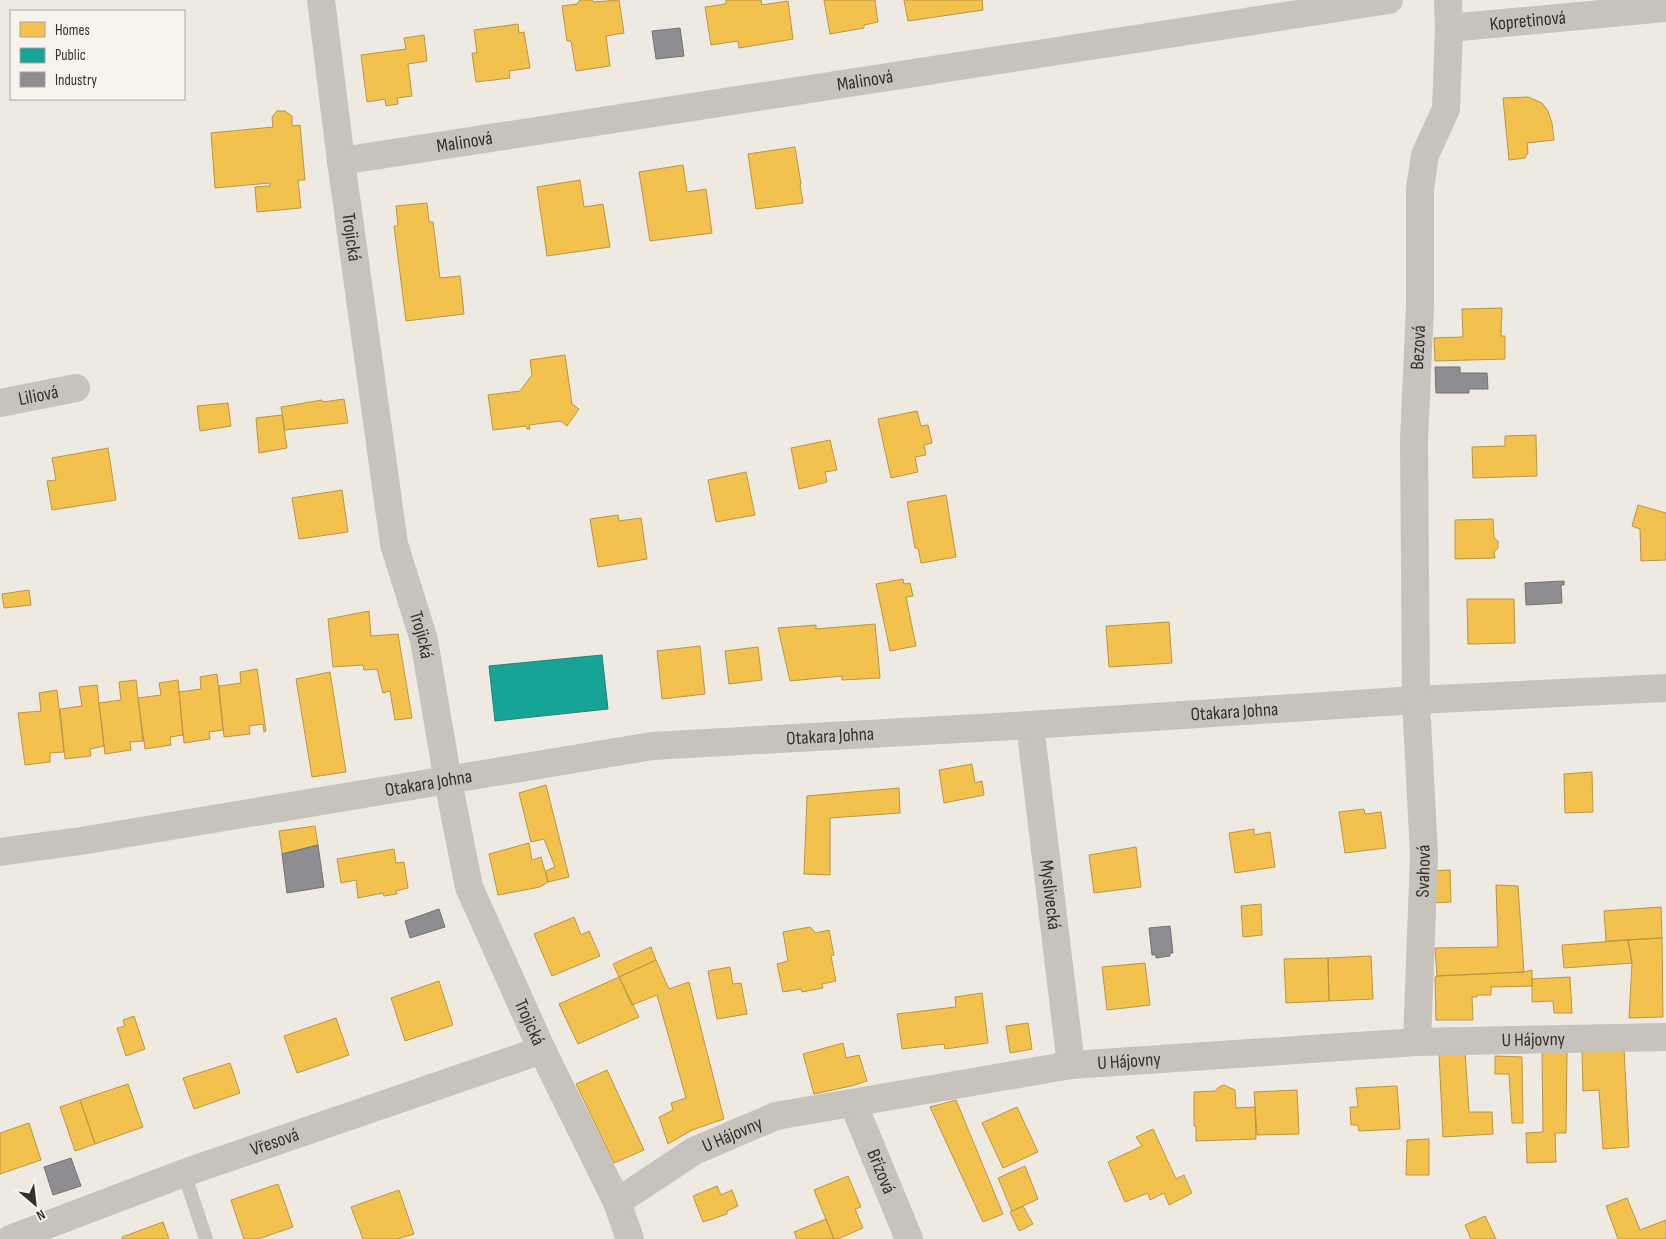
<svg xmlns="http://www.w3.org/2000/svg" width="1666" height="1239" font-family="'Sofia Sans Condensed',sans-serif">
	<rect width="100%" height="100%" fill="#eeeae2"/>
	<!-- homes -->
	<path fill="#f2c14e" stroke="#ba9643" d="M 580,0 L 592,0 L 594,2 L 619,0 L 624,33 L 606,36 L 610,66 L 576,71 L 571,41 L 567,41 L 562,6 L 577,4 Z
		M 726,0 L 761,0 L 762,5 L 788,1 L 793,39 L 739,48 L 738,41 L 711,45 L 705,7 L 726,4 Z
		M 824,0 L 875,0 L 878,22 L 864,25 L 864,28 L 830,34 Z
		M 904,0 L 982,0 L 983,10 L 908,21 Z
		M 518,24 L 519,33 L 524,32 L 530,68 L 509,71 L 510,78 L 476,82 L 472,53 L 477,53 L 474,30 Z
		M 424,35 L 427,61 L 408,64 L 412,96 L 397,98 L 398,104 L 386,106 L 385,99 L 367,102 L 361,55 L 406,49 L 404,38 Z
		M 1528,97 L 1542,103 L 1548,111 L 1552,123 L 1554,140 L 1527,143 L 1528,153 L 1525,158 L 1509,160 L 1503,98 Z
		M 277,111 L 285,111 L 292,116 L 292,126 L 300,125 L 305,180 L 298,180 L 301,208 L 257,212 L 255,187 L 270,186 L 270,183 L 215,188 L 211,133 L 273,127 L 272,117 Z
		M 795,147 L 801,184 L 800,184 L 803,203 L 756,209 L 748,154 Z
		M 683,165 L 687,192 L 706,189 L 712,233 L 650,241 L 639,172 Z
		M 580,180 L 584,207 L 603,204 L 610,247 L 547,256 L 537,187 Z
		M 427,203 L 429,222 L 433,222 L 440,278 L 460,276 L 464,314 L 406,321 L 394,226 L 398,226 L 396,206 Z
		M 1502,308 L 1501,336 L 1505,336 L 1505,359 L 1435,361 L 1434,338 L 1463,337 L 1462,309 Z
		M 565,355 L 572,404 L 579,409 L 567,426 L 561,421 L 529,425 L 530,429 L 527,429 L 526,426 L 493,430 L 488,395 L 520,391 L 532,375 L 530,360 Z
		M 344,399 L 348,423 L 285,430 L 281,407 L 322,400 L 323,402 Z
		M 228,403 L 231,426 L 200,431 L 197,406 Z
		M 917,411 L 921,426 L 928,425 L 932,443 L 924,445 L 926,455 L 915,457 L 918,472 L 891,478 L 878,419 Z
		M 282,415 L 287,448 L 259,453 L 256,418 Z
		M 1536,435 L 1537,476 L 1473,478 L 1472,447 L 1505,446 L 1505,436 Z
		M 830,440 L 837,470 L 825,472 L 827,482 L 799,489 L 791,448 Z
		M 108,448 L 116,500 L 52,510 L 47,481 L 56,480 L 52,458 Z
		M 746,472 L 755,515 L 716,522 L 708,480 Z
		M 342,490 L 348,532 L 299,539 L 292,498 Z
		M 946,495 L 956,557 L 921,563 L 918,548 L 915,548 L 907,502 Z
		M 1638,505 L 1666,513 L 1666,560 L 1641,561 L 1640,529 L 1632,526 Z
		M 618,515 L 619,521 L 641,518 L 647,559 L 598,567 L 590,519 Z
		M 1493,519 L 1494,538 L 1498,541 L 1498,548 L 1494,552 L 1495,558 L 1455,559 L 1455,520 Z
		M 903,579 L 904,584 L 910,583 L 913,596 L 906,597 L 916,646 L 890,651 L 876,584 Z
		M 29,590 L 31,605 L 4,608 L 2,594 Z
		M 1467,599 L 1514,599 L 1515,643 L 1468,644 Z
		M 369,611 L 371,636 L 398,634 L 412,718 L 395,720 L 390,691 L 383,693 L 377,669 L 364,670 L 363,665 L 333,667 L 328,619 Z
		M 1169,622 L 1172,663 L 1109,667 L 1106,626 Z
		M 875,624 L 880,678 L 842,680 L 842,676 L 790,681 L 778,628 L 816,625 L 816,629 Z
		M 700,646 L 705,694 L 662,699 L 657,651 Z
		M 758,647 L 762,680 L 729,684 L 725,651 Z
		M 257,669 L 266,731 L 264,732 L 263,724 L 249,726 L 250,734 L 224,737 L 219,686 L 241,683 L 240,672 Z
		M 330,672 L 346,772 L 312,777 L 296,679 Z
		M 217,674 L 223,730 L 209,732 L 210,739 L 184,743 L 179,692 L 201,689 L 200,677 Z
		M 136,680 L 143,741 L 130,742 L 131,750 L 105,754 L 99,703 L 121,700 L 119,682 Z
		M 178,680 L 183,735 L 170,737 L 171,745 L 145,749 L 138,698 L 161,695 L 159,683 Z
		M 97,685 L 104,746 L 90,749 L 91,756 L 65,759 L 60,709 L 82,706 L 79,687 Z
		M 57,690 L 64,752 L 50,753 L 50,762 L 25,765 L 18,713 L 41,711 L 39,693 Z
		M 972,764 L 975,783 L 982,781 L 984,795 L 944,803 L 939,770 Z
		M 1592,772 L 1593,812 L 1565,813 L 1564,774 Z
		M 546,785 L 569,877 L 548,882 L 546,871 L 555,867 L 544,839 L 531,842 L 519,793 Z
		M 899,788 L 900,813 L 830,818 L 830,875 L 804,874 L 807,796 Z
		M 1364,809 L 1365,814 L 1381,812 L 1386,848 L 1345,853 L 1339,812 Z
		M 315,826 L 318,845 L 282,854 L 279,831 Z
		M 1254,829 L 1254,835 L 1270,832 L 1275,867 L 1235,873 L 1229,833 Z
		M 529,843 L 532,860 L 541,857 L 548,882 L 540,887 L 498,895 L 489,854 Z
		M 1136,847 L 1141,887 L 1094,893 L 1089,855 Z
		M 394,849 L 396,863 L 404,862 L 408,888 L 396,891 L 397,894 L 384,896 L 383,893 L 358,898 L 356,880 L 341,883 L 337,859 Z
		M 1450,870 L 1451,902 L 1431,903 L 1430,871 Z
		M 1496,885 L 1518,886 L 1524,972 L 1437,976 L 1435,948 L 1498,947 Z
		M 1261,904 L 1262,935 L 1243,937 L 1241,906 Z
		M 1661,907 L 1662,938 L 1606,941 L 1604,911 Z
		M 574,917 L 581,935 L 589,931 L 600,956 L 552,976 L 534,934 Z
		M 810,927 L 816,933 L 829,930 L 834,955 L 831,956 L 836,981 L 822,984 L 823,988 L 802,992 L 801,989 L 783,992 L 777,964 L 788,961 L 783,932 Z
		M 1662,938 L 1663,1017 L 1629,1018 L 1632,963 L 1628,940 Z
		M 1628,940 L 1632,963 L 1564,968 L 1562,945 Z
		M 651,947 L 656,960 L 619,977 L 613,964 Z
		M 1371,956 L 1373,999 L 1329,1001 L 1328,958 Z
		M 1328,958 L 1329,1001 L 1286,1003 L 1284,959 Z
		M 656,960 L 669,989 L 689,982 L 724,1119 L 692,1130 L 668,1144 L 659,1117 L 673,1110 L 671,1103 L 686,1098 L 657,995 L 632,1005 L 619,977 Z
		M 1145,963 L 1150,1005 L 1107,1010 L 1102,967 Z
		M 730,967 L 733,984 L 741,983 L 747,1014 L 717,1019 L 708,971 Z
		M 1532,970 L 1532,986 L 1491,987 L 1491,995 L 1477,995 L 1477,997 L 1472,997 L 1473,1020 L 1436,1020 L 1435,977 L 1437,976 L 1524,972 Z
		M 619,977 L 639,1017 L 578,1044 L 559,1004 Z
		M 1570,977 L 1572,1013 L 1554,1013 L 1553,1001 L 1532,1002 L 1532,979 Z
		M 439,981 L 453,1025 L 405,1041 L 391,998 Z
		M 982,993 L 988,1043 L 945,1049 L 944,1044 L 902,1049 L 897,1014 L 956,1007 L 955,997 Z
		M 134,1016 L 145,1049 L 126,1056 L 117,1028 L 125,1026 L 123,1020 Z
		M 336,1018 L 349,1055 L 297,1073 L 284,1036 Z
		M 1028,1023 L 1032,1049 L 1010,1053 L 1006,1026 Z
		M 843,1043 L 846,1058 L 859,1055 L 867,1081 L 851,1086 L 814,1094 L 803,1054 Z
		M 1624,1048 L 1629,1147 L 1603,1149 L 1599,1090 L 1583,1091 L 1582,1052 Z
		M 1465,1051 L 1469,1112 L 1492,1112 L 1493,1134 L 1443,1137 L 1439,1053 Z
		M 1542,1052 L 1567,1052 L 1566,1133 L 1555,1133 L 1556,1162 L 1527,1163 L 1526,1133 L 1543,1132 Z
		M 1495,1056 L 1522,1057 L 1523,1123 L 1512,1123 L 1509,1074 L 1495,1074 Z
		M 230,1063 L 240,1093 L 194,1109 L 183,1078 Z
		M 607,1070 L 644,1150 L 614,1163 L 576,1084 Z
		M 128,1084 L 143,1127 L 95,1144 L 80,1100 Z
		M 1224,1085 L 1235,1090 L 1236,1108 L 1255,1107 L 1256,1139 L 1196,1141 L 1196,1126 L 1194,1126 L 1194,1092 L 1215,1091 L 1219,1087 Z
		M 1397,1086 L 1400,1129 L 1359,1131 L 1358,1125 L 1351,1125 L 1350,1107 L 1358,1107 L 1356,1088 Z
		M 1297,1090 L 1299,1134 L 1257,1135 L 1254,1092 Z
		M 80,1100 L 95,1144 L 75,1151 L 60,1107 Z
		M 956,1100 L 1003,1214 L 983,1222 L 930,1107 Z
		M 1017,1107 L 1038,1152 L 1003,1168 L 982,1123 Z
		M 29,1123 L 41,1160 L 0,1174 L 0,1133 Z
		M 1153,1129 L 1176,1179 L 1184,1175 L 1192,1193 L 1169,1205 L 1164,1193 L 1150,1200 L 1148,1193 L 1125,1202 L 1108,1162 L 1142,1146 L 1136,1137 Z
		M 1429,1139 L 1429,1175 L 1406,1175 L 1407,1140 Z
		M 1025,1166 L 1038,1199 L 1012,1211 L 998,1178 Z
		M 848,1176 L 861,1207 L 855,1209 L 863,1228 L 838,1239 L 834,1239 L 814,1190 Z
		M 278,1184 L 293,1227 L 258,1239 L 244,1239 L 231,1200 Z
		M 717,1186 L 721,1195 L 732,1190 L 738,1206 L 727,1211 L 727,1214 L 703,1222 L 693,1196 Z
		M 399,1190 L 414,1234 L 398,1239 L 363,1239 L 351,1207 Z
		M 1627,1198 L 1640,1230 L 1666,1220 L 1666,1239 L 1618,1239 L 1606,1206 Z
		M 1023,1206 L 1033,1224 L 1019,1231 L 1010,1212 Z
		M 1485,1216 L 1496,1239 L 1471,1239 L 1465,1225 Z
		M 826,1219 L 834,1239 L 797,1239 L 794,1232 Z
		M 163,1222 L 169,1239 L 122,1239 L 122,1237 Z"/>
	<!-- public -->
	<path fill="#17a398" stroke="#218077" d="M 602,655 L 608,709 L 495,721 L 489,666 Z"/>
	<!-- industry -->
	<path fill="#8d8d92" stroke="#737173" d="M 680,28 L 684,56 L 656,59 L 652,31 Z
		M 1435,367 L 1460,367 L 1460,373 L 1487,373 L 1488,389 L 1469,389 L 1469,393 L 1436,393 Z
		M 1564,581 L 1564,585 L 1561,585 L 1562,603 L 1526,605 L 1525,583 Z
		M 318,845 L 324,887 L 287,893 L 282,854 Z
		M 439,909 L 445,927 L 410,938 L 405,921 Z
		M 1170,926 L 1173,953 L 1170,953 L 1170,956 L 1156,958 L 1156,955 L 1152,955 L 1149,928 Z
		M 71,1158 L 81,1186 L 53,1195 L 44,1167 Z"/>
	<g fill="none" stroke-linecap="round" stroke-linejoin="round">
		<!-- lane -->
		<path stroke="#c6c2bc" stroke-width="14" d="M 184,1173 L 206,1239"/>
		<!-- street -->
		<g stroke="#c6c2bc" stroke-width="28">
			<path id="s1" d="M 321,0 L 341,161 L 394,544 L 424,640 L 448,781 L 469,887 L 542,1050 L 617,1202 L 630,1239"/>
			<path id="s2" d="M 1449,28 L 1666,8"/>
			<path id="s3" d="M 341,161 L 1389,0"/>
			<path id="s4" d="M 0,403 L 76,388"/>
			<path id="s5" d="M 1030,725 L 1071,1065"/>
			<path id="s6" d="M 0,852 L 81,841 L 652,746 L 1030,725 L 1416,700 L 1666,688"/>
			<path id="s7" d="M 1417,1042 L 1424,855 L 1416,700 L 1414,440 L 1420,306 L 1420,189 L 1425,155 L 1446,109 L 1449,28 L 1448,0"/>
			<path id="s8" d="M 853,1103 L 909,1239"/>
			<path id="s9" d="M 617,1202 L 694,1151 L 776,1116 L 1071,1065 L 1417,1042 L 1666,1037"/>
			<path id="s10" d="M 10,1239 L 184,1173 L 542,1050"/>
		</g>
	</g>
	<g text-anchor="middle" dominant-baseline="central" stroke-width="5" stroke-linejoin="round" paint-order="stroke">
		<!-- street labels -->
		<g font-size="19" fill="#37302a" stroke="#f9f4eb">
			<text stroke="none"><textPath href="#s2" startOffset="79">Kopretinová</textPath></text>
			<text stroke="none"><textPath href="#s3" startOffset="530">Malinová</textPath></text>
			<text stroke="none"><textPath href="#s3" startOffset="125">Malinová</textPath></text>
			<text stroke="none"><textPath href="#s1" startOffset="239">Trojická</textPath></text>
			<text stroke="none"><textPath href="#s7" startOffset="695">Bezová</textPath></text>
			<text stroke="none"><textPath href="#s4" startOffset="39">Liliová</textPath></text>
			<text stroke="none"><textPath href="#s1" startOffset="644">Trojická</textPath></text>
			<text stroke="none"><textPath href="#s6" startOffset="1244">Otakara Johna</textPath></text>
			<text stroke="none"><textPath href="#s6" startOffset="839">Otakara Johna</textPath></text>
			<text stroke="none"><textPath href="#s6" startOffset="434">Otakara Johna</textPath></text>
			<text stroke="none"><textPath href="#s7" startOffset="171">Svahová</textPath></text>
			<text stroke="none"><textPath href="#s5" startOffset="171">Myslivecká</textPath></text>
			<text stroke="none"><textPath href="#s1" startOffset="1049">Trojická</textPath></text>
			<text stroke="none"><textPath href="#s9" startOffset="944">U Hájovny</textPath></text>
			<text stroke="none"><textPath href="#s9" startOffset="539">U Hájovny</textPath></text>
			<text stroke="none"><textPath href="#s9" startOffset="134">U Hájovny</textPath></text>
			<text stroke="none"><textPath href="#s10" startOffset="282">Vřesová</textPath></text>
			<text stroke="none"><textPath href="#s8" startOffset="74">Břízová</textPath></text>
		</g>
	</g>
	<!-- legend -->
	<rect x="10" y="10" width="175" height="90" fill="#f9f4eb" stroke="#aba69e"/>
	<rect x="20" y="22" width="25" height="15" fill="#f2c14e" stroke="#aba69e"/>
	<text x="55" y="35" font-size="15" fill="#37302a">Homes</text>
	<rect x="20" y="48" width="25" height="15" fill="#17a398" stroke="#aba69e"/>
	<text x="55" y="60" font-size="15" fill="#37302a">Public</text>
	<rect x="20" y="72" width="25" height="15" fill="#8d8d92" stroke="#aba69e"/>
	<text x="55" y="85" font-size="15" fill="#37302a">Industry</text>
	<!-- north arrow -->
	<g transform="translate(35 1204) rotate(152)" stroke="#f9f4eb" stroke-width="4" paint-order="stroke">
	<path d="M0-4L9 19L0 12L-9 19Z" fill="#37302a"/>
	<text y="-8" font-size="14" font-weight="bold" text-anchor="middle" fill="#37302a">N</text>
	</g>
</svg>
